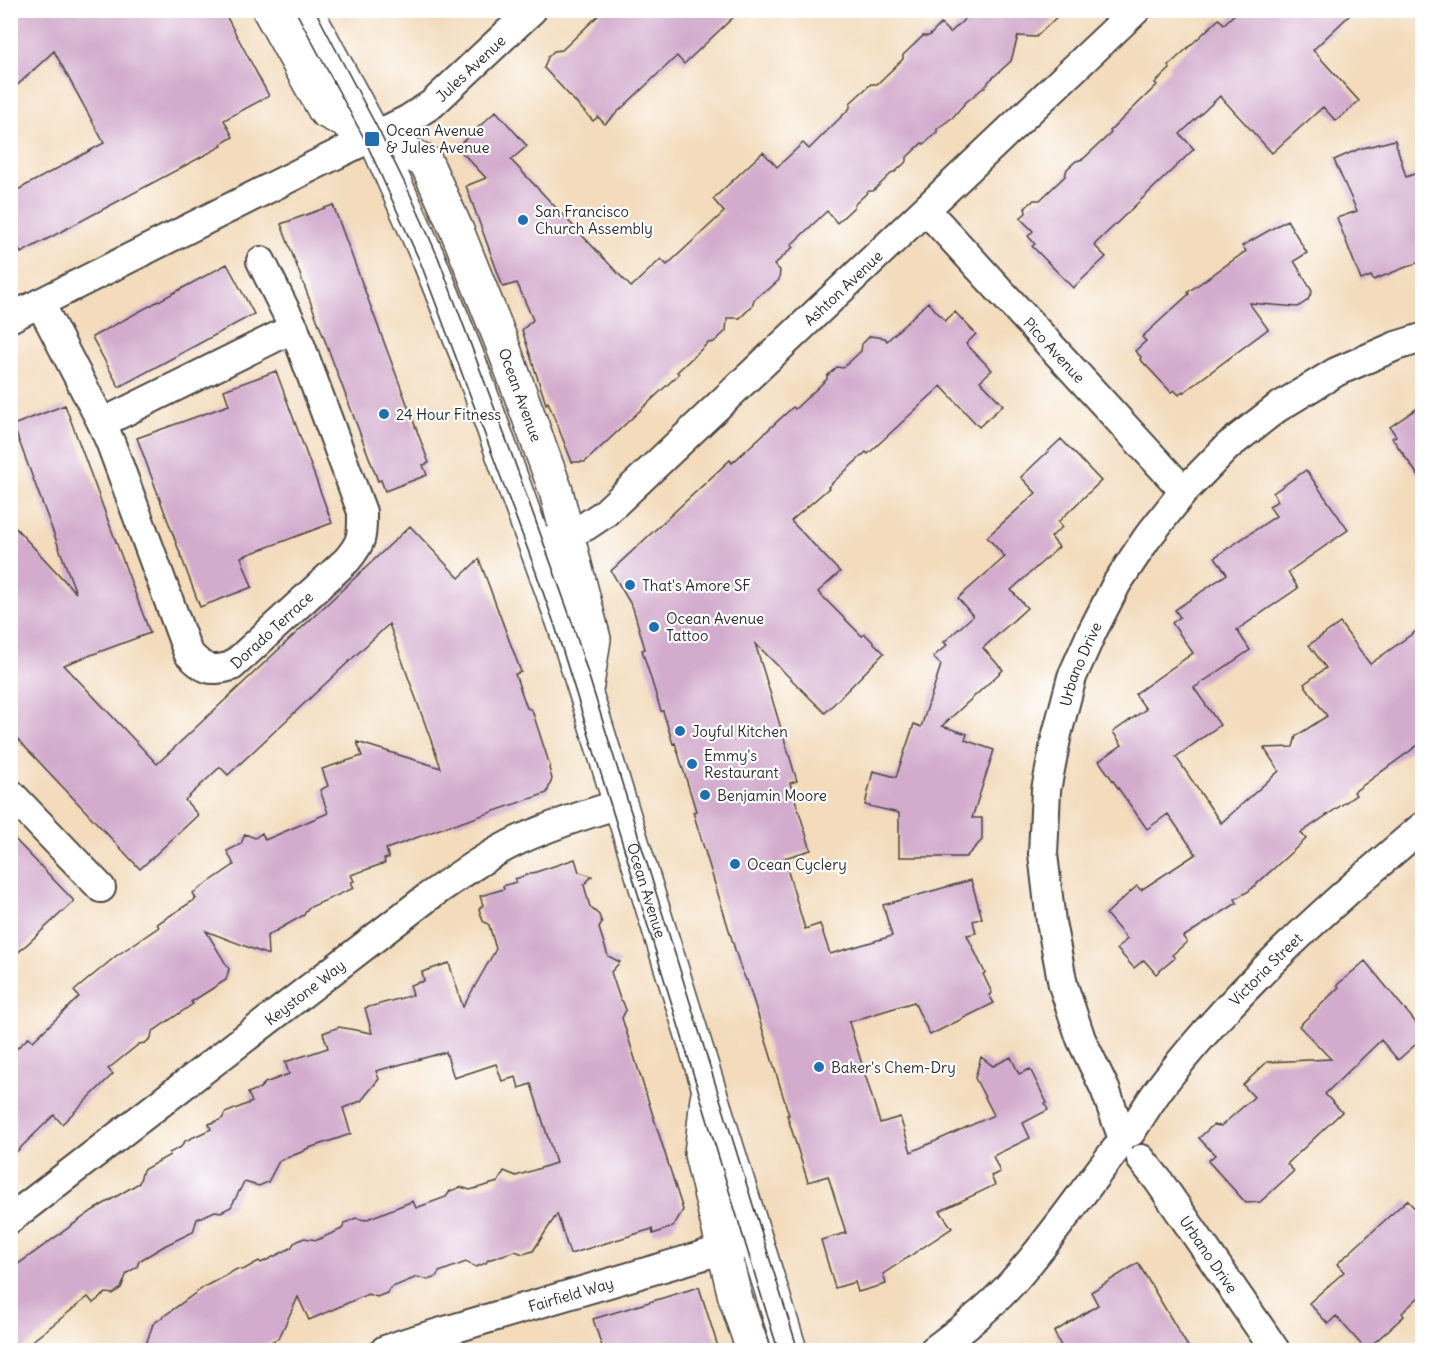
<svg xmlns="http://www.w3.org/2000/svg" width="1433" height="1361" font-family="Delius,sans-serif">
	<rect width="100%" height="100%" fill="#fff"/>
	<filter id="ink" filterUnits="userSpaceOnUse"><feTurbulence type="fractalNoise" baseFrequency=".0167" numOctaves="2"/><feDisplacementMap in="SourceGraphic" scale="12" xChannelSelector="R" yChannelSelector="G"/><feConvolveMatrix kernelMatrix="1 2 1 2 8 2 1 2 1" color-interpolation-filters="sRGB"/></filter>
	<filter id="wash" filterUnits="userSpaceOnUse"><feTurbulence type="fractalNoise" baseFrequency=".008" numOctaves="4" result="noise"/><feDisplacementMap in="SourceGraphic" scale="24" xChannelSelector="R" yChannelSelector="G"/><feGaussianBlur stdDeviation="1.35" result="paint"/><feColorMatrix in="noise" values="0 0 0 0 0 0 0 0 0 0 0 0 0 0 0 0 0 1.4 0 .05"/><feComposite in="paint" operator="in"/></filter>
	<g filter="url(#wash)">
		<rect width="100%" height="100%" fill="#f3dbbc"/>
		<g id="blocks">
			<!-- building -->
			<path fill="#d3accd" d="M 10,10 L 223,10 L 269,96 L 224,120 L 233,137 L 221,144 L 222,146 L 21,253 L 20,251 L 10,256 L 10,194 L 104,143 L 54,51 L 10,92 Z
				M 604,10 L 741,10 L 684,64 L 677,56 L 605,124 L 598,117 L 593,121 L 544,68 L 548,57 L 554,51 L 562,50 Z
				M 974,10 L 1064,10 L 1036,37 L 1018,36 L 1011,61 L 988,82 L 988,84 L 965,103 L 953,117 L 937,129 L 937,132 L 924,144 L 922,143 L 907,157 L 907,161 L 895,172 L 893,172 L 873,191 L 869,191 L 855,204 L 854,207 L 837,223 L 827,211 L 791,245 L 793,247 L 774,265 L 780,270 L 779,280 L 768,290 L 764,291 L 754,300 L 752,306 L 740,318 L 727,318 L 726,331 L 714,342 L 708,343 L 677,372 L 679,374 L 585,462 L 572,462 L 548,402 L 546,404 L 522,330 L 533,320 L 517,283 L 503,287 L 466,186 L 486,178 L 457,147 L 496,111 L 527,146 L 511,160 L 631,287 L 661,259 L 667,265 L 724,212 L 713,199 L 763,152 L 777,167 L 803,143 L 809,149 L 850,108 L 850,103 L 871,84 L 877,84 L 903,59 L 903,55 L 923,36 L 929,36 L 941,24 L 950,33 Z
				M 1239,10 L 1355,10 L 1313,50 L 1359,101 L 1336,121 L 1323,107 L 1272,153 L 1220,96 L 1180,134 L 1194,149 L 1094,245 L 1106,257 L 1073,288 L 1032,246 L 1035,244 L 1028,236 L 1033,231 L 1020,218 L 1026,213 L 1025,208 L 1034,200 L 1040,200 L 1065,176 L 1067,169 L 1076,161 L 1083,159 L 1111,133 L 1110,131 L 1157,85 L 1155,83 L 1170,69 L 1168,66 L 1219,19 L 1224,24 Z
				M 1395,140 L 1406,177 L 1422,171 L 1422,261 L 1373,280 L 1371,276 L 1361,280 L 1337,218 L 1357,211 L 1334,160 L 1359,149 Z
				M 333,205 L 429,463 L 423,465 L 427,475 L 385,491 L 381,480 L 378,481 L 281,224 Z
				M 1287,220 L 1307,253 L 1294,261 L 1312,291 L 1308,300 L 1298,307 L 1249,303 L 1268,329 L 1184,392 L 1183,391 L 1179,395 L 1174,390 L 1171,392 L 1140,359 L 1141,357 L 1135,351 L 1146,341 L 1142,337 L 1189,294 L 1188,292 L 1246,251 L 1242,246 Z
				M 227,264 L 254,314 L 119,387 L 92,337 Z
				M 928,302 L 945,321 L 955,312 L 976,334 L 966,344 L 992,370 L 980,381 L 1003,405 L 979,427 L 941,386 L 868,454 L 866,452 L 828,487 L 829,488 L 791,521 L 840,572 L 818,592 L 862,636 L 865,634 L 884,653 L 825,713 L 755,643 L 797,781 L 790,783 L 811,850 L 784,858 L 805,929 L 820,924 L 830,954 L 892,936 L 883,905 L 971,880 L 982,918 L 973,921 L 976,933 L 967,935 L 985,973 L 983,974 L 992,993 L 989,995 L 994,1003 L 930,1035 L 914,1002 L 849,1022 L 880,1123 L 900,1117 L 911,1152 L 994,1115 L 975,1078 L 981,1057 L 993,1066 L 1011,1057 L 1019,1074 L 1030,1069 L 1047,1103 L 1045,1104 L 1048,1110 L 1023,1123 L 1030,1138 L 993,1156 L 1000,1172 L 991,1176 L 995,1185 L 940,1211 L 952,1228 L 883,1274 L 886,1284 L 858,1292 L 855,1282 L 835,1288 L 821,1240 L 846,1233 L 828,1176 L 808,1182 L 787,1115 L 789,1115 L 768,1047 L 747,980 L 746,980 L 740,966 L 693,812 L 696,811 L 675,743 L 673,744 L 663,711 L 661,711 L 642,650 L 645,649 L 633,608 L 611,571 L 730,460 L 732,463 L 793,407 L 795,409 L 827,379 L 827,376 L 837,367 L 843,368 L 861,351 L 862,344 L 870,336 L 885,338 L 887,341 Z
				M 276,371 L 332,523 L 241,557 L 252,587 L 200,607 L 137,438 L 229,405 L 224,390 Z
				M 65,405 L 150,633 L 64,665 L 157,764 L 410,526 L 459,578 L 479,559 L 521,672 L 515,674 L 527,708 L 532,710 L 550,766 L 549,768 L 552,779 L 547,793 L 454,825 L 453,824 L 386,849 L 389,858 L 384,859 L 385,863 L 351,875 L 354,881 L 351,882 L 354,888 L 308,908 L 304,915 L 267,936 L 268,955 L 206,931 L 229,969 L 226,980 L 191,1002 L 193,1004 L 152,1032 L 151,1038 L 145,1043 L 139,1044 L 108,1069 L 113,1074 L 62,1124 L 54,1115 L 10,1158 L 10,1055 L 29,1037 L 33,1041 L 79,997 L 74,991 L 116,956 L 159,927 L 157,924 L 196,899 L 193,893 L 234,865 L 227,851 L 241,844 L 245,834 L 255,838 L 262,833 L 265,840 L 328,813 L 320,790 L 328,786 L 322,769 L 362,756 L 357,742 L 441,768 L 389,624 L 228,775 L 220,767 L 185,800 L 198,815 L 140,869 L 10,731 L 10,522 L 76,593 L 13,425 Z
				M 1422,405 L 1422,481 L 1392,438 L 1396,436 L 1390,427 Z
				M 1061,439 L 1101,481 L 1058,522 L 1062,527 L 1051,537 L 1059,547 L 1011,590 L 1027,608 L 983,648 L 1003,670 L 942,726 L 967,734 L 965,740 L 994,750 L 972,818 L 982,818 L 982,840 L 966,857 L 899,857 L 899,813 L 865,805 L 873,771 L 896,777 L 914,724 L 921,727 L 941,665 L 933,657 L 947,645 L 944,642 L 973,616 L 958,598 L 1005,557 L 987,537 L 1036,493 L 1021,477 Z
				M 1306,470 L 1348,530 L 1288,572 L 1298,588 L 1237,630 L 1250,650 L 1194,688 L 1220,725 L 1176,757 L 1221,823 L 1279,771 L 1264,748 L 1293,747 L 1296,736 L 1327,716 L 1304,684 L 1326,668 L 1309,645 L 1340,623 L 1370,664 L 1422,627 L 1422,742 L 1354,792 L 1356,795 L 1301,833 L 1306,839 L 1249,891 L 1235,899 L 1237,903 L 1183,937 L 1187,942 L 1172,955 L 1175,958 L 1156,974 L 1144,960 L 1134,968 L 1117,949 L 1127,939 L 1106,914 L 1137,886 L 1141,890 L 1196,854 L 1168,814 L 1147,829 L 1099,761 L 1122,745 L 1113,732 L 1146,709 L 1135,694 L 1193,653 L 1172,623 L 1180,617 L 1175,610 L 1227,574 L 1215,557 L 1276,516 L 1269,506 L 1278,501 L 1273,493 Z
				M 10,834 L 74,901 L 10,960 Z
				M 575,859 L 579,872 L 592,876 L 584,885 L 590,907 L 599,915 L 602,923 L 599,928 L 608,956 L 620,962 L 611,972 L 620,999 L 623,1002 L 626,1010 L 622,1018 L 683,1210 L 673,1227 L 653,1234 L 652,1229 L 570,1254 L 557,1214 L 533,1251 L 523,1254 L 515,1251 L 488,1260 L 486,1263 L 476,1267 L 466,1262 L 439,1272 L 436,1277 L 428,1280 L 417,1277 L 390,1288 L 387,1293 L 377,1297 L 368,1294 L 309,1320 L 298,1297 L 279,1338 L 256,1350 L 144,1350 L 153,1324 L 204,1287 L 237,1269 L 243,1270 L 259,1261 L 261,1263 L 291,1248 L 294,1243 L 304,1238 L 317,1240 L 342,1229 L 345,1223 L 356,1218 L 365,1220 L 413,1201 L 416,1208 L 446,1197 L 450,1191 L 461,1187 L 470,1190 L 498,1182 L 504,1171 L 516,1176 L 556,1163 L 531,1084 L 519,1088 L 516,1077 L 502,1081 L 496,1064 L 454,1078 L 446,1052 L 376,1071 L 379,1079 L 361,1101 L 343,1108 L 351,1134 L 306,1149 L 304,1151 L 279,1161 L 268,1182 L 259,1186 L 244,1182 L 231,1207 L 221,1212 L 215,1211 L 197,1219 L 193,1232 L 166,1245 L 139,1261 L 137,1267 L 127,1273 L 121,1288 L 113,1294 L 106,1293 L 93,1303 L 88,1297 L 21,1350 L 10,1350 L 10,1270 L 92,1211 L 139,1183 L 143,1170 L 170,1155 L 169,1153 L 181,1147 L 185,1141 L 211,1129 L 209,1124 L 222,1119 L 225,1113 L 252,1102 L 248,1093 L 260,1088 L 265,1083 L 289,1074 L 285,1062 L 328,1048 L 323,1033 L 339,1027 L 372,1033 L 365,1008 L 413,995 L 410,985 L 424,981 L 422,972 L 449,963 L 463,1007 L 496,949 L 489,925 L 483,921 L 479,909 L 483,905 L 480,896 L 504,889 L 503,886 L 516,882 L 515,879 Z
				M 1365,961 L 1422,1030 L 1422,1039 L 1398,1060 L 1381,1040 L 1325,1094 L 1342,1112 L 1287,1164 L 1294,1171 L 1260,1202 L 1246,1203 L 1208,1161 L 1215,1155 L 1199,1138 L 1213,1125 L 1221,1126 L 1254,1097 L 1243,1085 L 1267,1062 L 1331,1059 L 1299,1026 L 1339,987 L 1337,985 Z
				M 1407,1200 L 1422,1216 L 1422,1294 L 1402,1313 L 1404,1316 L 1366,1350 L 1336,1316 L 1328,1324 L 1309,1303 L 1344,1272 L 1337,1264 Z
				M 1138,1263 L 1190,1350 L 1063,1350 L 1054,1332 L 1098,1305 L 1091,1292 Z
				M 699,1287 L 719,1350 L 603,1350 L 593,1319 Z"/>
		</g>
	</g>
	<g filter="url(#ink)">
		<use href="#blocks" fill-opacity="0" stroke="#494541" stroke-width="1.5"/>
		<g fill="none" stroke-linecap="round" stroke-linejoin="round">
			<defs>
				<g id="minor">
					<path id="s1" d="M 926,210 L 1184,491"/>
					<path id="s2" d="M 40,303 L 102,423 L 111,444 L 188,653 C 205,670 209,672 232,666 L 347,560 C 363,541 362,536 362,512 L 294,328 L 261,261"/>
					<path id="s3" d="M 10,318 L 327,159 L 407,120 L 432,104 L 532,10"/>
					<path d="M 102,423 L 294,328"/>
					<path id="s4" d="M 536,547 L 586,526 L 604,514 L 1136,10"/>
					<path d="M 10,793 L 101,888"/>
					<path id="s5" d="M 1131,1132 C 1143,1113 1155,1093 1169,1076 C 1243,982 1332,903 1422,827"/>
					<path id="s6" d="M 1122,1136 L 1105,1089 L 1081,1039 L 1063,985 L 1051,922 L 1043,854 L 1046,790 L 1057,734 L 1072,677 L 1092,632 L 1117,583 L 1147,538 L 1184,491 L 1228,446 L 1277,408 L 1336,372 L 1396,346 L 1422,338"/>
					<path id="s7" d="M 1141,1159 L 1158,1180 L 1275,1350"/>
					<path id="s8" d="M 10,1219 L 428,897 C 457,877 487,855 519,840 C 552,825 586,814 620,804"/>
					<path id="s9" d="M 385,1350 L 408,1342 L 745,1243"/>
					<path d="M 934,1350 C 961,1330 987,1310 1010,1285 C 1049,1242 1081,1193 1117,1148"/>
				</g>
				<g id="secondary">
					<path id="s10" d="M 269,10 L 325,111 L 426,162 L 458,233 L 500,338 L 556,491 L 594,639 L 587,685"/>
					<path id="s11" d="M 306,10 L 374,136 L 429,260 L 468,358 L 536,547 L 564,624 L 586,694 L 790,1350"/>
					<path d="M 707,1098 L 701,1154 L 735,1297 L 753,1350"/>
				</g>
			</defs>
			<!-- minor casing -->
			<use href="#minor" stroke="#494541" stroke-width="32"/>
			<!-- secondary casing -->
			<use href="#secondary" stroke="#494541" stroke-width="36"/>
			<!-- minor -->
			<use href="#minor" stroke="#fff" stroke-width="28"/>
			<!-- secondary -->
			<use href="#secondary" stroke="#fff" stroke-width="33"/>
			<!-- tram -->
			<path stroke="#2b2b2b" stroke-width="1.5" d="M 295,10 L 365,140 L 421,264 L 528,550 L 555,626 L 611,806 L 778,1350
				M 315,10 L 380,133 L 410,194 L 438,257 L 512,455 L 572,622 L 798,1350"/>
		</g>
	</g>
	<!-- markers -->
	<g fill="#1f6fb2" stroke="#fff" stroke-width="2">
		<rect x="364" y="131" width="16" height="16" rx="3"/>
		<circle cx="523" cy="220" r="6"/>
		<circle cx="384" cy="414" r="6"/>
		<circle cx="630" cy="585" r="6"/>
		<circle cx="654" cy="627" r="6"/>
		<circle cx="680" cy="731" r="6"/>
		<circle cx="692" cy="764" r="6"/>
		<circle cx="705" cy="795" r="6"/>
		<circle cx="735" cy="864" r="6"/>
		<circle cx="819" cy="1067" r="6"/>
	</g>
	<g text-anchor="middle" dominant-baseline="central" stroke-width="4.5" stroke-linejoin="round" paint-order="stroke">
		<!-- street labels -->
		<g font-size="15" fill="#2b2b2b" stroke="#fff">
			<text stroke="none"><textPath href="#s3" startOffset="526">Jules Avenue</textPath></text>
			<text stroke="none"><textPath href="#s4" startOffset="405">Ashton Avenue</textPath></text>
			<text stroke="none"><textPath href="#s1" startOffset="190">Pico Avenue</textPath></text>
			<text stroke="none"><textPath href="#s10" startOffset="480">Ocean Avenue</textPath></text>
			<text stroke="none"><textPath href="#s2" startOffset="484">Dorado Terrace</textPath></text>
			<text stroke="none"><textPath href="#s6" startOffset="490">Urbano Drive</textPath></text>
			<text stroke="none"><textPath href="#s11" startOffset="946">Ocean Avenue</textPath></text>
			<text stroke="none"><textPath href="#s5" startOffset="212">Victoria Street</textPath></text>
			<text stroke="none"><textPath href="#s8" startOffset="372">Keystone Way</textPath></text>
			<text stroke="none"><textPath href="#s7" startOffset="117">Urbano Drive</textPath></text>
			<text stroke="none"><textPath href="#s9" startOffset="194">Fairfield Way</textPath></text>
		</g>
		<!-- poi labels -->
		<g font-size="15" fill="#2b2b2b" stroke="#fff" text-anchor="start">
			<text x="386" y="130">Ocean Avenue<tspan x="386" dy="17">&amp; Jules Avenue</tspan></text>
			<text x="535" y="211">San Francisco<tspan x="535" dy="17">Church Assembly</tspan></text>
			<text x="396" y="414">24 Hour Fitness</text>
			<text x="642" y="585">That's Amore SF</text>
			<text x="666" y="618">Ocean Avenue<tspan x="666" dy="17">Tattoo</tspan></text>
			<text x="692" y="731">Joyful Kitchen</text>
			<text x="704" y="755">Emmy's<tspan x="704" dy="17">Restaurant</tspan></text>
			<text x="717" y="795">Benjamin Moore</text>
			<text x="747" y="864">Ocean Cyclery</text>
			<text x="831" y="1067">Baker's Chem-Dry</text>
		</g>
	</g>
	<!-- margin -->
	<rect width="1433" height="1361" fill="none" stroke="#fff" stroke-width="36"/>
</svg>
